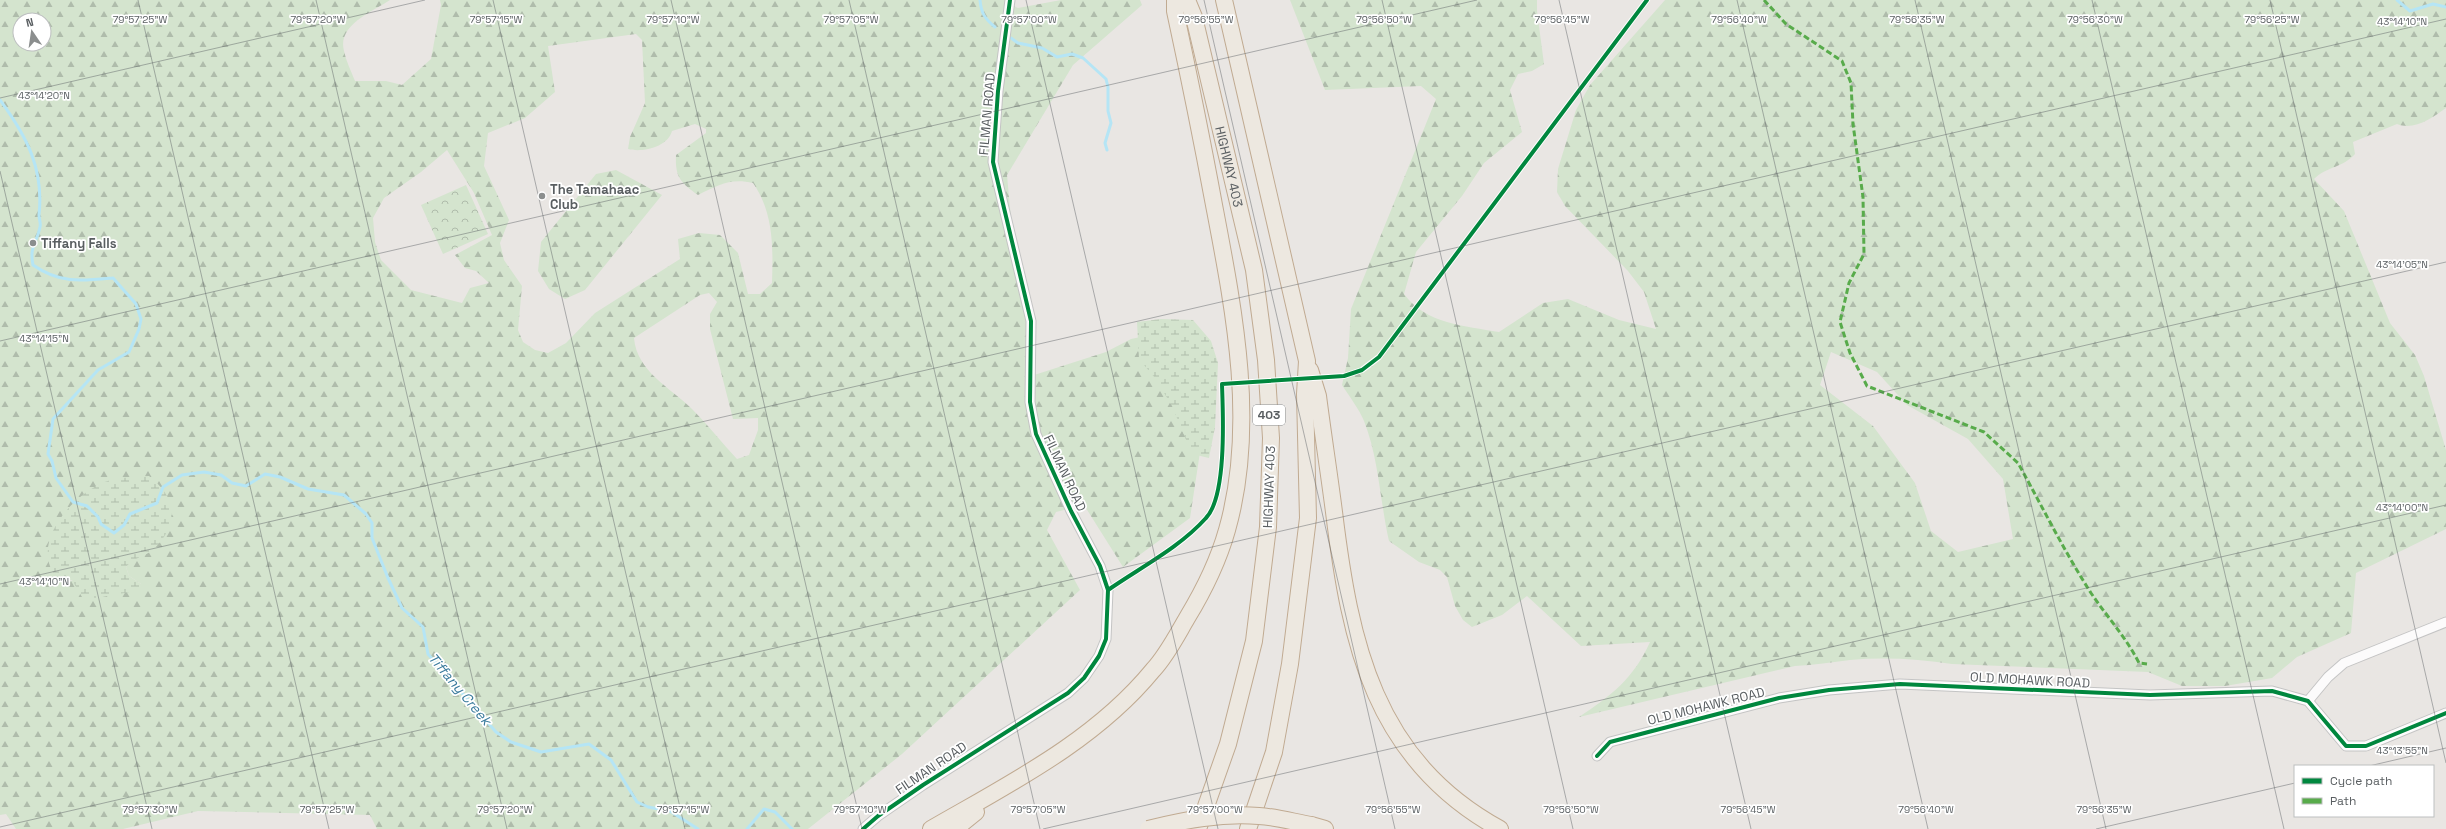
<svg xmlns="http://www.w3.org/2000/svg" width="2446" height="829" font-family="'Space Grotesk',sans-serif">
	<defs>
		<pattern id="forest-firs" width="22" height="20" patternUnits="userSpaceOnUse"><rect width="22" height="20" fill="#d4e4ce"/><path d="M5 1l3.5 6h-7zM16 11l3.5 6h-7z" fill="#afbcab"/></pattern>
		<pattern id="wetland-marsh" width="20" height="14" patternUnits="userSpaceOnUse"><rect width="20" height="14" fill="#d4e4ce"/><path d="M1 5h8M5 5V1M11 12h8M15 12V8" fill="none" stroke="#afbcab"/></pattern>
		<pattern id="park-crowns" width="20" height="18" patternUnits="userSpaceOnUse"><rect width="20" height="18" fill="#d4e4ce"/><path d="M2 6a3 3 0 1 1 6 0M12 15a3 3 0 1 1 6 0" fill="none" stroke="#afbcab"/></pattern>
	</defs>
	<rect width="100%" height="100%" fill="#e9e6e3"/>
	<!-- forest -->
	<path fill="url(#forest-firs)" fill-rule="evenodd" d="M 0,0 L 390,0 C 372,12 337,25 344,51 C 346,61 351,71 355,81 L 386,81 L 402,85 L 431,59 L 441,5 L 440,0 L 1007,0 L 1006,3 L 1018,8 L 1061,0 L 1140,0 L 1142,5 L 1073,65 L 1007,175 L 1015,262 L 1034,323 L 1031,376 L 1106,352 L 1131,339 L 1164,332 L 1202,439 L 1190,518 L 1123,567 L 1084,505 L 1056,512 L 1047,530 L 1080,590 L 902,754 L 808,829 L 377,829 L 370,815 L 198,811 L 123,829 L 16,829 L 6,814 L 0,815 ZM 20,20 L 44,20 L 44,44 L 20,44 ZM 636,34 L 642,40 L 645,103 L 630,137 L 628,149 C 642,153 668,147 672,131 L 695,124 L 706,129 L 706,133 L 676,155 C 675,177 680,182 698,195 C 719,185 730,178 753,183 C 774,213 773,248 772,283 L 760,294 L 748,294 L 738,253 L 720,235 L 699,233 L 678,239 L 680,259 L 595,313 L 566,343 L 548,353 L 535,350 L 523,342 L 518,330 L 522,286 L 504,260 L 500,243 L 509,220 L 484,166 L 488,133 L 525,118 L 555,92 L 548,46 ZM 447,150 L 474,193 L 492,235 L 455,255 L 465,268 L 476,271 L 489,283 L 470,288 L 462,303 L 411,290 L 381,260 L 375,242 L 373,218 L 384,198 L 421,172 ZM 709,293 L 717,302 L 710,314 L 710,329 L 733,419 L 758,418 L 758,430 L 749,455 L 737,459 C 722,443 708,425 692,409 C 670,387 637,372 634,338 L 700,295 ZM 98,485 L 153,549 L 132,560 L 126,567 L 129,576 L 141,584 L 59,580 L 86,494 Z
		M 1290,0 L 1537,0 L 1537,11 L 1544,64 L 1532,71 L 1518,74 L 1510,90 L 1522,132 L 1484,163 L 1462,196 L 1416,252 L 1404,294 C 1426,324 1465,326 1499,332 L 1543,303 L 1568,299 L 1619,320 L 1656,329 L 1644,292 L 1628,271 L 1565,206 L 1557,192 L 1558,169 L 1576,110 L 1590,85 L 1665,0 L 2446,0 L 2446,108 C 2432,118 2414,131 2397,124 L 2353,142 L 2355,154 C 2344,167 2326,167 2314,179 L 2344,211 L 2390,323 L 2415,355 L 2424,376 L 2446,450 L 2446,529 L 2356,573 L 2351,633 L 2297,657 L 2272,678 L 2225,686 L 2182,686 L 2148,672 L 1952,664 C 1919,659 1884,657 1850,660 C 1832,662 1814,665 1795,666 L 1579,717 C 1611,696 1634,678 1650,642 L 1581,646 L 1527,596 L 1502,615 L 1472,627 L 1463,620 L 1455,606 L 1447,577 L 1440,570 L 1419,562 L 1389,541 C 1380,502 1379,459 1364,421 C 1359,409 1349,396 1342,385 L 1348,358 L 1351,309 L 1436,99 L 1421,86 L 1325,90 ZM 1831,352 L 1877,372 L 1907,405 L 1968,439 L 2003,479 L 2013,539 L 1958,552 L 1931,531 L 1915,483 L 1873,426 L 1820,385 Z
		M 616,170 L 662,195 L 585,290 L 565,299 L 549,289 L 538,271 L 541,242 L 596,174 Z"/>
	<!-- wetland -->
	<path fill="url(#wetland-marsh)" d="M 1161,319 L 1193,320 L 1211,341 L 1218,363 L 1215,427 L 1209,458 L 1192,454 L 1172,406 L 1155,378 L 1139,359 L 1137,322 Z
		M 149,476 C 177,498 180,523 154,549 C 145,557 134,557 126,567 L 129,576 L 141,584 L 141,590 L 97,598 L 82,597 L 72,580 L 59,580 C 28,548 67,501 98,485 C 113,477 133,477 149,476 Z"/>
	<!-- park -->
	<path fill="url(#park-crowns)" d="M 466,185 L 488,234 L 443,254 L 421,205 Z"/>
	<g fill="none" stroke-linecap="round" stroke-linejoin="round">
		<!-- stream -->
		<path stroke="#b5e5f5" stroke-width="3" d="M 980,0 C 981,13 985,19 995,27
			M 2397,0 L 2410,11 L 2433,4 L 2446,7
			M 1011,38 L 1018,43 L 1042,48 L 1057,57 L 1072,54 L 1083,58 L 1106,79 L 1108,87 L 1108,111 L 1111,123 L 1105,143 L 1107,150
			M 0,100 C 27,137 44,169 39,215 C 39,219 41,223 40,227 C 37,243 29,246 33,265 C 60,284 82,281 113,278 L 136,304 L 141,319 L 139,329 L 129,352 L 98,370 L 53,419 L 48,454 L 52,461 L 56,478 L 73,502 L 87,506 L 98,517 L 101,524 L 114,533 L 124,525 L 130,514 L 157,503 L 163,487 L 182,475 L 204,472 L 221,475 L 232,483 L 246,486 L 265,474 L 280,477 L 308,489 L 344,495 L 366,514 L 372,523 L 372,538 L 388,578 L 402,608 L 423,627 L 428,654 L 496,732 L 511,742 L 541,752 L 589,744 L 611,760 L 637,802 L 648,807 L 670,811 L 698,829
			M 747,829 L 764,809 L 775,812 L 792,829"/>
		<defs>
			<path id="street" d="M 2308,701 L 2328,677 L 2344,663 L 2446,622
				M 1597,756 L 1610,742 L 1779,698 L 1829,690 L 1900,684 L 2150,695 L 2272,691 L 2308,701 L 2346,746 L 2366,746 L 2446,713
				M 863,829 L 878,816 L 923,785 L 1068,693 L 1084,678 L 1099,656 L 1106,639 L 1108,590 L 1100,566 L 1071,511 L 1036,434 L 1030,402 L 1031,321 L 993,162 L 998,91 L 1010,0"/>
			<g id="highway">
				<path id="s1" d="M 1187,0 L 1194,17 L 1254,270 L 1266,360 L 1271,438 L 1268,527 L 1254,641 L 1228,744 L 1198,829"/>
				<path d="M 1224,0 L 1307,361 L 1305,394 L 1308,518 L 1290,664 L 1274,752 L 1248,829"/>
				<path d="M 1310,370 L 1318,396 C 1323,435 1329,473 1334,512 C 1350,643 1374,760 1500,829"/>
				<path d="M 1311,825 L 1325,829"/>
				<path d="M 931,829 C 1009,784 1095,741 1153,670 C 1167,655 1177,635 1187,618 C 1204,590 1218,562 1227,530 C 1257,425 1234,310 1214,205 C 1202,140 1189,76 1175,11 L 1175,0"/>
				<path d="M 955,829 L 976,812"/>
			</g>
		</defs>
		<!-- street casing -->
		<use href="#street" stroke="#c4c4c4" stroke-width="11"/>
		<!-- highway casing -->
		<use href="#highway" stroke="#c0aa91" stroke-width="18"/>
		<!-- street -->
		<use href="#street" stroke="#fcfbfb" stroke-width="9"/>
		<!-- highway -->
		<use href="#highway" stroke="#ede8e0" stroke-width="16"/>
		<defs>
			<path id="highway-bridge" d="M 1148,829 C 1185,820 1221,813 1259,816 C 1276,817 1294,822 1311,825"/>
		</defs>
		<!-- highway-bridge casing -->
		<use href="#highway-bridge" stroke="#c0aa91" stroke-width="18" stroke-linecap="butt"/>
		<!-- highway-bridge -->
		<use href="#highway-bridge" stroke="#ede8e0" stroke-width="16"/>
		<!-- quiet -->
		<path stroke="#58ab4b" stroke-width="3" stroke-dasharray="6 3" stroke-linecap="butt" d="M 1764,0 L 1786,24 L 1842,61 L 1851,83 L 1853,124 L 1863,197 L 1864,254 L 1849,283 L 1840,322 L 1850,353 L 1867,386 L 1984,432 L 2018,463 C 2042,506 2064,551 2091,593 C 2107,617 2126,637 2139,663 L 2147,664"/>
		<defs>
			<path id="cycleway" d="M 1108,590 C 1141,567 1179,548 1206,518 C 1227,496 1223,414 1222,384 L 1344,376 L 1362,370 L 1379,357 L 1647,0
				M 1597,756 L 1610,742 L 1779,698 L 1829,690 L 1900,684 L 2150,695 L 2272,691 L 2308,701 L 2346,746 L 2366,746 L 2446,713
				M 863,829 L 878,816 L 923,785 L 1068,693 L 1084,678 L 1099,656 L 1106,639 L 1108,590 L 1100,566 L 1071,511 L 1036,434 L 1030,402 L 1031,321 L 993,162 L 998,91 L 1010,0"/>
		</defs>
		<!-- cycleway casing -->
		<use href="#cycleway" stroke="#fff" stroke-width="6"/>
		<!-- cycleway -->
		<use href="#cycleway" stroke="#00873e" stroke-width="4"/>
	</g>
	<!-- ticks -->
	<path fill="none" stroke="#595e61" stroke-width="1" stroke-opacity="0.45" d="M 138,0 L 329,829M 316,0 L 507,829M 493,0 L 685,829M 671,0 L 862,829M 849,0 L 1040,829M 1026,0 L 1218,829M 1204,0 L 1395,829M 1382,0 L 1573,829M 1559,0 L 1751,829M 1737,0 L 1928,829M 1915,0 L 2106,829M 2092,0 L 2284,829M 2270,0 L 2446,763M 0,98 L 425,0M 0,171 L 152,829M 0,341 L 1477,0M 0,584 L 2446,19M 2369,766 L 2446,748M 0,827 L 2446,262M 1043,829 L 2446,505M 2096,829 L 2295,783"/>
	<!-- markers -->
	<g fill="#8b8e8e" stroke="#fff" stroke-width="1.5">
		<circle cx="542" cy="196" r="4"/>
		<circle cx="33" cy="243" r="4"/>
	</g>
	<g text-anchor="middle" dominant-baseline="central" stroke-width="3.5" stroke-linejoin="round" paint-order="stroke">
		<!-- shield labels -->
		<rect fill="#fff" stroke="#8b8e90" stroke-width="1" x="1253" y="405" width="32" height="20" rx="3"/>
		<g font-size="12" font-weight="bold" fill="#595e61">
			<text x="1269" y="415">403</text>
		</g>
		<!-- street labels -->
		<g font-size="13" fill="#595e61" stroke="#fff">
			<text transform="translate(987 114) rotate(-85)">FILMAN ROAD</text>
			<text stroke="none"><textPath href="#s1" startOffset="172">HIGHWAY 403</textPath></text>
			<text transform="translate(1065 473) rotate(65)">FILMAN ROAD</text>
			<text transform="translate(1269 487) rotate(-88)">HIGHWAY 403</text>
			<text transform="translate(2030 680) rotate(3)">OLD MOHAWK ROAD</text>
			<text transform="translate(1706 706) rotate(-14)">OLD MOHAWK ROAD</text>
			<text transform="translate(931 768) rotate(-34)">FILMAN ROAD</text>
		</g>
		<!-- poi labels -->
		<g font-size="13" font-weight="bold" fill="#595e61" stroke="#fff" text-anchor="start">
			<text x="550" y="189">The Tamahaac<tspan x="550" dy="15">Club</tspan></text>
			<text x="41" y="243">Tiffany Falls</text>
		</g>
		<!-- water labels -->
		<g font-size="14" font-style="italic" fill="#397a9c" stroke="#fff">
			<text transform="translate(460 689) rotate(50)">Tiffany Creek</text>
		</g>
	</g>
	<g font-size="10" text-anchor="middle" fill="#595e61" stroke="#fff" stroke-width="3.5" stroke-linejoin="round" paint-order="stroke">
		<text x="140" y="23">79°57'25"W</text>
		<text x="318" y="23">79°57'20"W</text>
		<text x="496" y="23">79°57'15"W</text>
		<text x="673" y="23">79°57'10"W</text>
		<text x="851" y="23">79°57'05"W</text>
		<text x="1029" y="23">79°57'00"W</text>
		<text x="1206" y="23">79°56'55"W</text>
		<text x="1384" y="23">79°56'50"W</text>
		<text x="1562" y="23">79°56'45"W</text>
		<text x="1739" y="23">79°56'40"W</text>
		<text x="1917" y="23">79°56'35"W</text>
		<text x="2095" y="23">79°56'30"W</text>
		<text x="2272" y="23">79°56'25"W</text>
		<text x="2402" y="25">43°14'10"N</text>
		<text x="44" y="99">43°14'20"N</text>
		<text x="2402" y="268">43°14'05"N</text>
		<text x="44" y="342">43°14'15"N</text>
		<text x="2402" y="511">43°14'00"N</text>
		<text x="44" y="585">43°14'10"N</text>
		<text x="2402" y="754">43°13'55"N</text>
		<text x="150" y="813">79°57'30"W</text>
		<text x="327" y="813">79°57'25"W</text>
		<text x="505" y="813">79°57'20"W</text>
		<text x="683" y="813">79°57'15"W</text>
		<text x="860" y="813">79°57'10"W</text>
		<text x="1038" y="813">79°57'05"W</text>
		<text x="1215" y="813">79°57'00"W</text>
		<text x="1393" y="813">79°56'55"W</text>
		<text x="1571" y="813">79°56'50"W</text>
		<text x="1748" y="813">79°56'45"W</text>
		<text x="1926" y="813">79°56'40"W</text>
		<text x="2104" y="813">79°56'35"W</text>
	</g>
	<!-- legend -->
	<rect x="2294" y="765" width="140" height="52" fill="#ffffff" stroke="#bdbfc0"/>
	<rect x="2302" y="778" width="20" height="6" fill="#00873e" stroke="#bdbfc0"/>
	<text x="2330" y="785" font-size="12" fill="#595e61">Cycle path</text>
	<rect x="2302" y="798" width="20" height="6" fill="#58ab4b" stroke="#bdbfc0"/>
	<text x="2330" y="805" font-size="12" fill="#595e61">Path</text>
	<!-- north arrow -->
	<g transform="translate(32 32) rotate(347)"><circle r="19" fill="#ffffff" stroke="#bdbfc0"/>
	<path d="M0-3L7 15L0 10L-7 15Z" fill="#8b8e8e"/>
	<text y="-6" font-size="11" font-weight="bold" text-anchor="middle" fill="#595e61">N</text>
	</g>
</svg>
